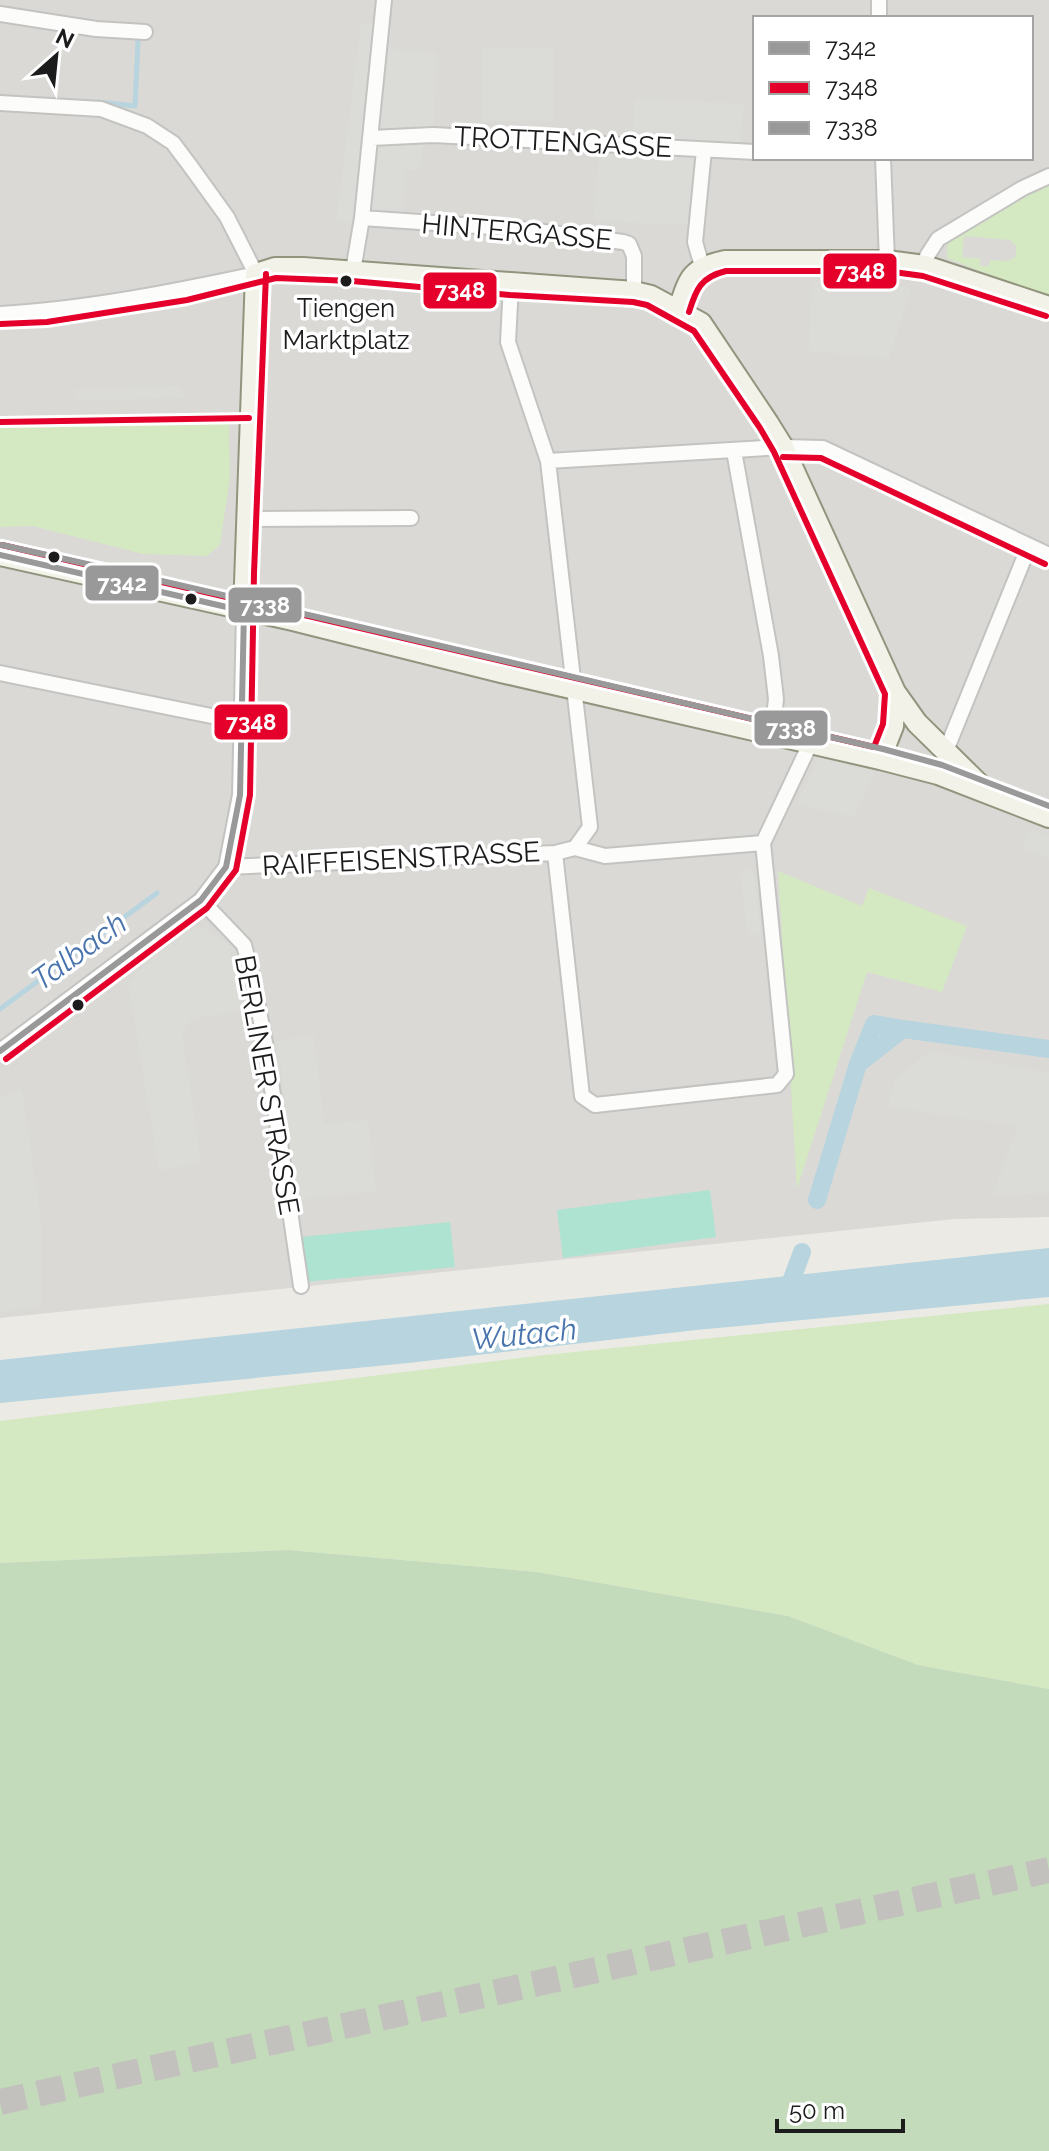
<svg xmlns="http://www.w3.org/2000/svg" width="1049" height="2151" font-family="Raleway,sans-serif">
	<rect width="100%" height="100%" fill="#ebeae5"/>
	<!-- residential -->
	<path fill="#dad9d6" fill-rule="evenodd" d="M 0,0 L 1049,0 L 1049,1217 L 954,1219 L 0,1318 ZM 755,18 L 1031,18 L 1031,158 L 755,158 Z"/>
	<!-- grass -->
	<path fill="#d4e9c2" fill-rule="evenodd" d="M 1049,181 L 1049,298 L 947,258 L 948,238 ZM 964,236 L 1010,240 L 1017,247 L 1015,257 L 1008,261 L 990,260 L 989,266 L 980,266 L 980,259 L 962,257 Z
		M 0,420 L 229,422 L 230,477 L 220,545 L 207,556 L 143,554 L 33,526 L 0,527 Z
		M 778,871 L 862,906 L 869,888 L 967,926 L 942,992 L 867,972 L 797,1189 Z
		M 1049,1304 L 1049,1689 L 918,1665 L 788,1616 L 537,1572 L 288,1550 L 0,1563 L 0,1421 L 545,1355 Z"/>
	<!-- forest -->
	<path fill="#c3dbba" d="M 288,1550 L 537,1572 L 788,1616 L 918,1665 L 1049,1689 L 1049,2151 L 0,2151 L 0,1563 Z"/>
	<!-- pitch -->
	<path fill="#afe3d1" d="M 710,1190 L 716,1237 L 563,1258 L 557,1210 Z
		M 450,1222 L 455,1267 L 305,1282 L 300,1237 Z"/>
	<!-- parking -->
	<path fill="#dbdbd8" d="M 361,23 L 391,24 L 390,49 L 437,53 L 433,143 L 423,143 L 420,170 L 405,170 L 402,227 L 336,222 Z
		M 483,47 L 554,48 L 553,122 L 483,121 Z
		M 635,98 L 744,104 L 740,142 L 633,137 Z
		M 599,148 L 711,155 L 707,227 L 594,220 Z
		M 879,280 L 911,288 L 889,359 L 809,351 L 812,281 Z
		M 176,386 L 186,397 L 79,401 L 73,390 Z
		M 819,757 L 875,772 L 854,817 L 797,804 Z
		M 1030,829 L 1049,837 L 1049,859 L 1022,848 Z
		M 753,869 L 761,934 L 748,935 L 740,870 Z
		M 204,928 L 229,946 L 243,1010 L 192,1019 L 182,1033 L 201,1163 L 159,1170 L 128,982 L 183,930 Z
		M 314,1036 L 324,1124 L 368,1120 L 376,1191 L 296,1200 L 278,1040 Z
		M 930,1051 L 1049,1073 L 1049,1193 L 992,1196 L 1018,1126 L 888,1107 L 895,1079 Z
		M 22,1088 L 41,1222 L 42,1307 L 0,1312 L 0,1097 Z"/>
	<!-- water -->
	<path fill="#b7d4df" d="M 1049,1248 L 1049,1297 L 696,1330 L 408,1363 L 0,1403 L 0,1360 Z"/>
	<g fill="none" stroke-linecap="round" stroke-linejoin="round">
		<!-- stream -->
		<path stroke="#b7d4df" stroke-width="5" d="M 98,102 L 135,106 L 138,41
			M 0,1009 L 157,893"/>
		<!-- canal -->
		<path stroke="#b7d4df" stroke-width="18" d="M 858,1064 L 874,1024 L 903,1029
			M 817,1200 L 858,1064 L 903,1029 L 1049,1049
			M 785,1298 L 802,1252"/>
		<!-- highway-tunnel -->
		<path stroke="#c2c1bd" stroke-width="26" stroke-dasharray="26 13" stroke-linecap="butt" d="M 0,2102 L 1049,1870"/>
		<defs>
			<path id="street" d="M 879,0 L 879,18
				M 0,14 L 96,29 L 145,32
				M 0,103 L 101,109 L 147,126 L 173,143 L 191,167 L 227,217 L 256,274 C 172,292 86,309 0,314
				M 371,138 L 433,135 L 755,152
				M 883,158 L 887,261
				M 362,218 L 520,229 L 623,242 L 629,244 L 634,256 L 634,292
				M 702,266 L 695,242 L 704,150
				M 925,266 L 927,256 L 938,239 L 1023,188 L 1049,176
				M 353,271 L 362,218 L 384,0
				M 511,285 L 508,342 L 548,461 L 590,827 L 575,848
				M 734,451 L 771,656 L 776,699 L 772,733
				M 548,461 L 783,447 L 823,448 L 1049,555
				M 247,519 L 411,518
				M 0,673 L 241,722
				M 945,753 L 1029,546
				M 555,853 L 582,1096 L 595,1105 L 777,1085 L 786,1074 L 763,843 L 811,742
				M 226,867 L 555,853 L 575,848 L 605,856 L 763,843
				M 201,900 L 244,945 L 253,980 L 266,1048 L 301,1286
				M 0,1051 L 201,900 L 226,867 L 240,795 L 244,611"/>
			<path id="secondary" d="M 679,309 C 689,278 691,268 725,261 L 887,261 L 925,266 L 1049,307
				M 0,555 L 293,620 L 501,672 L 880,759 L 938,774 L 1049,817
				M 244,611 L 256,274 L 275,268 L 303,268 L 634,292 L 651,296 L 701,323 L 768,423 L 783,447 L 895,692 L 893,726 L 880,759
				M 895,692 L 917,723 L 980,785"/>
		</defs>
		<!-- street casing -->
		<use href="#street" stroke="#c3c3c1" stroke-width="18"/>
		<!-- secondary casing -->
		<use href="#secondary" stroke="#91957d" stroke-width="24"/>
		<!-- street -->
		<use href="#street" stroke="#fcfcfb" stroke-width="14"/>
		<!-- secondary -->
		<use href="#secondary" stroke="#f2f2e9" stroke-width="20"/>
		<defs>
			<path id="bus-1" d="M 0,555 L 244,611
				M 0,1051 L 201,900 L 226,867 L 240,795 L 244,611"/>
			<path id="bus-2" d="M 689,312 C 696,289 701,277 726,271 L 886,271 L 923,276 L 1046,316
				M 0,324 L 47,322 L 187,300 L 276,278 L 352,281 L 510,295 L 633,302 L 647,305 L 694,331 L 760,428 L 774,452 L 885,694 L 883,724 L 874,747 C 583,681 293,610 2,545
				M 0,422 L 249,418
				M 783,457 L 821,458 L 1045,564
				M 6,1059 L 207,908 L 236,870 L 250,795 L 254,573 L 266,274"/>
			<path id="bus-3" d="M 2,545 C 296,610 589,682 883,749 L 942,765 L 1049,806"/>
		</defs>
		<!-- bus-1 casing -->
		<use href="#bus-1" stroke="#fff" stroke-width="12"/>
		<!-- bus-2 casing -->
		<use href="#bus-2" stroke="#fff" stroke-width="12"/>
		<!-- bus-3 casing -->
		<use href="#bus-3" stroke="#fff" stroke-width="12"/>
		<!-- bus-1 -->
		<use href="#bus-1" stroke="#999" stroke-width="6"/>
		<!-- bus-2 -->
		<use href="#bus-2" stroke="#e4002b" stroke-width="6"/>
		<!-- bus-3 -->
		<use href="#bus-3" stroke="#999" stroke-width="6"/>
	</g>
	<!-- markers -->
	<g fill="#1c1c1c" stroke="#fff" stroke-width="3">
		<circle cx="346" cy="281" r="7"/>
		<circle cx="54" cy="557" r="7"/>
		<circle cx="191" cy="599" r="7"/>
		<circle cx="78" cy="1005" r="7"/>
	</g>
	<g text-anchor="middle" dominant-baseline="central" stroke-width="7" stroke-linejoin="round" paint-order="stroke">
		<!-- bus labels -->
		<g font-size="26" fill="#1c1c1c" stroke="#fff">
			<text x="346" y="308">Tiengen<tspan x="346" dy="32">Marktplatz</tspan></text>
		</g>
		<!-- street labels -->
		<g font-size="28" fill="#1c1c1c" stroke="#fff">
			<text transform="translate(563 142) rotate(3)">TROTTENGASSE</text>
			<text transform="translate(517 232) rotate(5)">HINTERGASSE</text>
			<text transform="translate(401 859) rotate(-3)">RAIFFEISENSTRASSE</text>
			<text transform="translate(267 1085) rotate(80)">BERLINER STRASSE</text>
		</g>
		<!-- water labels -->
		<g font-size="30" font-style="italic" fill="#4873ac" stroke="#fff">
			<text transform="translate(79 951) rotate(-36)">Talbach</text>
			<text transform="translate(524 1334) rotate(-6)">Wutach</text>
		</g>
	</g>
	<g stroke="#fff" stroke-width="3">
		<rect x="822" y="252" width="76" height="38" rx="8" fill="#e4002b"/>
		<rect x="422" y="271" width="76" height="39" rx="8" fill="#e4002b"/>
		<rect x="84" y="564" width="76" height="38" rx="8" fill="#999"/>
		<rect x="227" y="586" width="76" height="38" rx="8" fill="#999"/>
		<rect x="213" y="703" width="76" height="38" rx="8" fill="#e4002b"/>
		<rect x="753" y="709" width="76" height="38" rx="8" fill="#999"/>
	</g>
	<g font-size="22" text-anchor="middle" font-weight="bold" fill="#fff">
		<text x="860" y="279">7348</text>
		<text x="460" y="298">7348</text>
		<text x="122" y="591">7342</text>
		<text x="265" y="613">7338</text>
		<text x="251" y="730">7348</text>
		<text x="791" y="736">7338</text>
	</g>
	<!-- legend -->
	<rect x="753" y="16" width="280" height="144" fill="#ffffff" stroke="#a4a4a4" stroke-width="2"/>
	<rect x="769" y="42" width="40" height="12" fill="#999999" stroke="#a4a4a4" stroke-width="2"/>
	<text x="825" y="56" font-size="24" fill="#1c1c1c">7342</text>
	<rect x="769" y="82" width="40" height="12" fill="#e4002b" stroke="#a4a4a4" stroke-width="2"/>
	<text x="825" y="96" font-size="24" fill="#1c1c1c">7348</text>
	<rect x="769" y="122" width="40" height="12" fill="#999999" stroke="#a4a4a4" stroke-width="2"/>
	<text x="825" y="136" font-size="24" fill="#1c1c1c">7338</text>
	<!-- north arrow -->
	<g transform="translate(56 56) rotate(27)" stroke="#ffffff" stroke-width="6" paint-order="stroke">
	<path d="M0-6L14 30L0 20L-14 30Z" fill="#1c1c1c"/>
	<text y="-12" font-size="22" font-weight="bold" text-anchor="middle" fill="#1c1c1c">N</text>
	</g>
	<!-- scale -->
	<path d="M777 2119v12h126v-12" fill="none" stroke="#1c1c1c" stroke-width="4"/>
	<text x="789" y="2119" font-size="24" fill="#1c1c1c" stroke="#ffffff" stroke-width="6" paint-order="stroke">50 m</text>
</svg>
